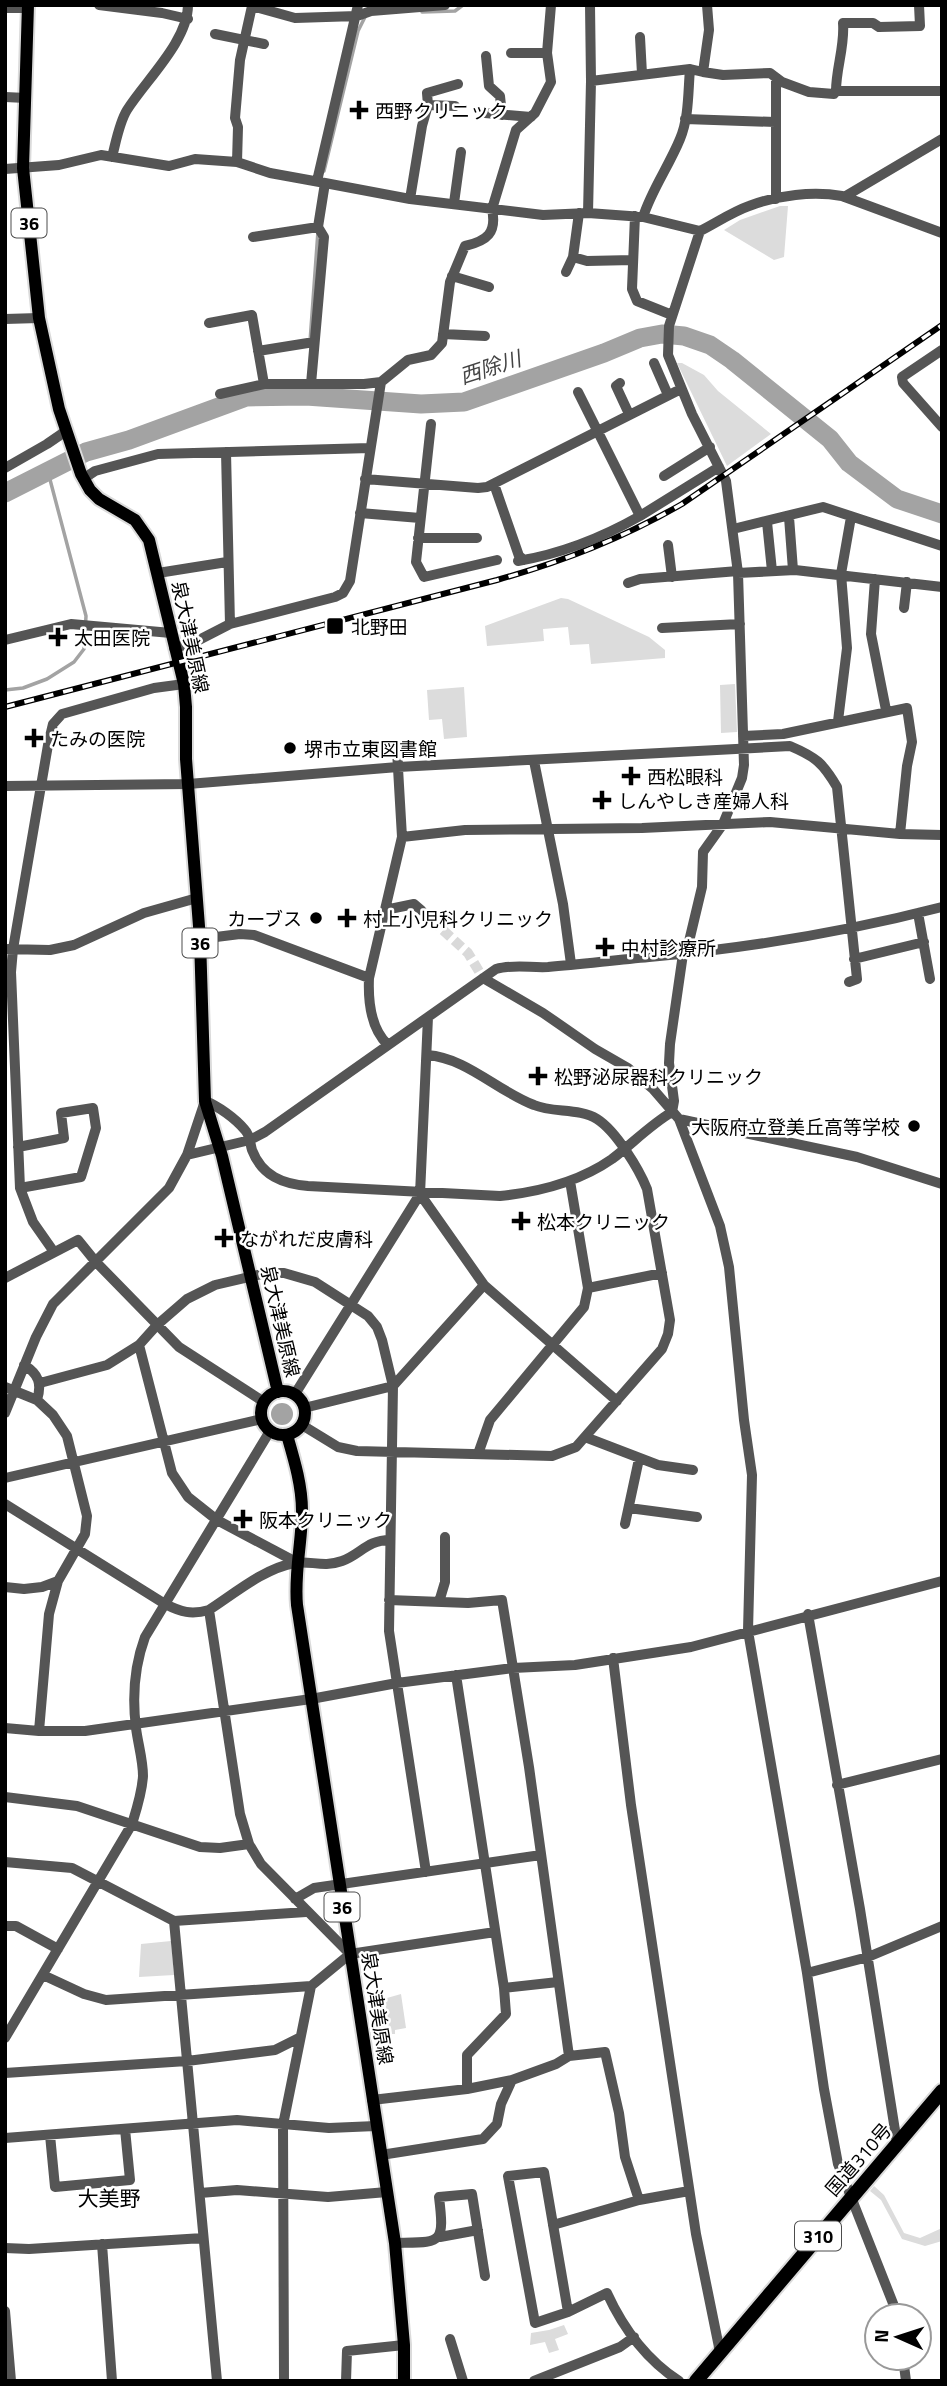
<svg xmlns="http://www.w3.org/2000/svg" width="947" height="2386" font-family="'Titillium Web','Noto Sans JP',sans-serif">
	<rect width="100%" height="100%" fill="#fff"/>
	<!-- green -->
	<path fill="#dcdcdc" d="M 780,206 L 788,206 L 784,257 L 774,260 L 724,230 L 740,220 Z
		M 677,363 L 682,363 L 704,375 L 718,391 L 771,434 L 727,466 Z
		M 561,598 L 568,599 L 649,637 L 665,650 L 665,658 L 591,664 L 589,644 L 570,645 L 568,627 L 543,629 L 544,641 L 487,646 L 485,626 Z
		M 735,684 L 737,732 L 721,733 L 720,685 Z
		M 464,687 L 467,737 L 444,739 L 442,719 L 429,720 L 427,690 Z
		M 171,1941 L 174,1975 L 139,1977 L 141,1944 Z
		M 401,1994 L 406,2028 L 395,2030 L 395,2034 L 389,2034 L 392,2053 L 382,2054 L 375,2006 L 381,2005 L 387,1998 Z
		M 874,2186 L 884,2195 L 904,2233 L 920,2238 L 942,2228 L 942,2241 L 925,2246 L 902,2239 L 881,2200 L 870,2191 Z
		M 564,2325 L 568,2334 L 555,2339 L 559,2350 L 549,2353 L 545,2342 L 530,2345 L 531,2333 L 549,2330 Z"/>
	<!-- water -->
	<path fill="#a3a3a3" d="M271 1414a11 11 0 1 1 22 0a11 11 0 1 1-22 0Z"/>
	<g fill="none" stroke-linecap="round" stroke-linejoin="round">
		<!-- stream -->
		<path stroke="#a3a3a3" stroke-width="3.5" d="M 422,12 L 455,11 L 463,5
			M 324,171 L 358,31 L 365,17
			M 310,342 L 318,231
			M 306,396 L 307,385
			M 5,690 L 23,688 L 47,679 L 74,662 L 84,649 L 86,616 L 48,472"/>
		<!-- river -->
		<path stroke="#a3a3a3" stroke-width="19" d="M 5,493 L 86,452 L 129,440 L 246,397 L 306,396 L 421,404 L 464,402 L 604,353 L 640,338 L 662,334 L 684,336 L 710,345 L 732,360 L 830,439 L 849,463 L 897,499 L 942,514"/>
		<!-- minor-tunnel -->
		<path stroke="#d9d9d9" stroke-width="10" stroke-dasharray="10 5" stroke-linecap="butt" d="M 421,910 L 468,953 L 483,978"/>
		<defs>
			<path id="major" d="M 28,5 L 23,168 L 39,318 L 59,409 L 81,474 L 90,490 L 99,499 L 135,520 L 149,540 L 184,684 L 186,707 L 186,759 L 200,939 L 205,1101 L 222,1156 L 278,1392
				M261 1413a22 22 0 1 1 44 0a22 22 0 1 1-44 0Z
				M 287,1435 C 294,1459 302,1485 302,1511 C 302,1543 294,1572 297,1605 L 395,2243 L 404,2345 L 404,2381"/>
			<path id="highway" d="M 696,2381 L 942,2091"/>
		</defs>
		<!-- major casing -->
		<use href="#major" stroke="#dbdbdb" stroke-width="16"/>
		<!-- highway casing -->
		<use href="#highway" stroke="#dbdbdb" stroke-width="18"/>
		<!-- minor -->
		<path stroke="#555" stroke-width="10" d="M 99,5 L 162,13 L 188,19
			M 5,8 L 28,8
			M 215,34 L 264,44
			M 640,37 L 642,74
			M 511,53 L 547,53
			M 486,56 L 489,86 L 500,96 L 502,115
			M 703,72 L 723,75 L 770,73 L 782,82 L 809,92 L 834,94 L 836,91 L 942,91
			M 776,78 L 776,199
			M 591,81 L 690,69
			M 836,91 C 836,68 845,46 843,23 L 873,23 L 879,27 L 920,26 L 919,5
			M 5,97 L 26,98
			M 428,105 L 455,106
			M 485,113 L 531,117
			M 685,119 L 775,122
			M 112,157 C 116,142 119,123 127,110 C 146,80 188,41 188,5
			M 237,162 L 238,127 L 235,118 L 240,60 L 252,6 L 295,18 L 357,16 L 371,11 L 445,5
			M 5,169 L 59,165 L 101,155 L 169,166 L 195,159 L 237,162 L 270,173 L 325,183 L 318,227 L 324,237 L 311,384 L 364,384 L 381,382 L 408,360 L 431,355 L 442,343 L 450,282 L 465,246 C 487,241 497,233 492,209 L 516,130 L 535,113 L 551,82 L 547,53 L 551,5
			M 317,181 L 358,5
			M 325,183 L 410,199 L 543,215 L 588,213 L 643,217 L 700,231 C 716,223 732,212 749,206 C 778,195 813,191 842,196 L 942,233
			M 844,197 L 942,139
			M 410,199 L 422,126 L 428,105 L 427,93 L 458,84
			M 454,203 L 461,152
			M 588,213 L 591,81 L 590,5
			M 635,216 L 632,289 L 637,301 L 672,315
			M 643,217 C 652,189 669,166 680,139 C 689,118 688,92 690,69 L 703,72 L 709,30 L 707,5
			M 253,237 L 318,227
			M 573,257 L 587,261 L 633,260
			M 566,272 L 573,257 L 579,213
			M 452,276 L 489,287
			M 5,319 L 39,318
			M 209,323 L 252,315 L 264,384
			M 443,334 L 485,336
			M 942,350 L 902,377 L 903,383 L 942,427
			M 258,351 L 314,342
			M 654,363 L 668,395
			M 620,383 L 616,386 L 629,414
			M 220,394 L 264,384 L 311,384
			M 431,424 L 416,562 L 424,577 L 497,560
			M 226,452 L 230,624
			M 5,468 L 47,444 L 66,431
			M 664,476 L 710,447
			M 83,479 L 95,471 L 158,454 L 370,448
			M 365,479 L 478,488 L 487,487 L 681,389
			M 494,484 L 519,556 L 524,560
			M 360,513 L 420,518
			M 640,516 L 719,467
			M 789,517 L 793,570
			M 767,522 L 772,571
			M 733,529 L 823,507 L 942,546
			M 418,538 L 477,538
			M 668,545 L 672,577
			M 518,561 C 560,554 603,537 640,516 L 578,392
			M 158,573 L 227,562
			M 738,573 L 795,570 L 942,587
			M 875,579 L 871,634 L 886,710
			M 628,583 L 640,579 L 738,571
			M 904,608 L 907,582
			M 662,628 L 740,624
			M 5,640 L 71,624 L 171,633
			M 174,648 L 193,643 L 230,624 L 335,597 L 343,593 L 350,581 L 381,382
			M 838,721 L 847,648 L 841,574 L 851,517
			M 743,736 L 783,734 L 907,708 L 912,742 L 907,766 L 900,834
			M 534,761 L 563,904 L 571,964
			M 5,786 L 188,784 L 398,767 L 790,746 C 816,757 823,763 837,787 L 857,979 L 849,982
			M 402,837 L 465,830 L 642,828 L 770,822 L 900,834 L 942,835
			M 385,910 L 414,904 L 421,910
			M 918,913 L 930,979
			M 200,939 L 240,934 L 254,935 L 369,978 C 368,1001 370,1028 388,1045
			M 5,949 L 50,950 L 74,945 L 144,913 L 197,898
			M 686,954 L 702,887 L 703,852 L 723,824 L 742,778 L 744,765 L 738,573 L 726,481 L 692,414 L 668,355 L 669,326 L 700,231
			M 854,959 L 924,942
			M 369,978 L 402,837 L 397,751
			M 483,978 L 543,1013 L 595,1049 L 628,1068 L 653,1089 L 679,1119 L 720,1226 L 729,1267 L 744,1420 L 752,1475 L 748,1631 L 807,1973 L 824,2089 L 838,2164 L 898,2316
			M 672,1112 L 674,1101 L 669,1063 L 670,1044 L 683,954
			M 679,1119 L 857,1157 L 942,1184
			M 18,1147 L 64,1138 L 61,1113 L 93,1108 L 96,1128 L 81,1177 L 20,1188
			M 187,1155 L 205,1101 C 218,1106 235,1118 245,1130 C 250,1135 250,1143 252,1150 C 262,1176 283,1184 308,1186 L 500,1196 C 539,1192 579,1182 612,1159 C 632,1144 650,1125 672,1112
			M 420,1194 L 484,1285 L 617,1401
			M 54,1252 L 33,1222 L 20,1188 L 11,972 L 13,949 L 48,745 L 53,724 L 62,714 L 154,688 L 184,684
			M 5,1278 L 78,1240 L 95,1261 L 179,1347 L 264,1402
			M 588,1288 L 662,1273
			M 139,1345 L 172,1473 L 188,1497 L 217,1520 L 296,1562
			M 24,1365 C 39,1374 42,1384 37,1400
			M 40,1383 L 107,1365 L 139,1345 L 157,1325 L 187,1299 L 215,1285 L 266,1273 L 284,1273 L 315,1282 L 368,1316 L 377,1327 L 382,1340 L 393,1386 L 389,1631 L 426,1872
			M 5,1387 L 37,1400 L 53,1415 L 67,1436 L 87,1516 L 85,1534 L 58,1581 L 42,1587 L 24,1589 L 5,1587
			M 295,1394 L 420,1194 L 428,1017
			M 304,1408 L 393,1386 L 484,1285
			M 5,1413 L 36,1337 L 53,1304 L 169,1188 L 187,1155 L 250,1140 L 265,1132 L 496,969 C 513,964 531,968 548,967 C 582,964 616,960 649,957 C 748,948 845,932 942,907
			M 302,1425 L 338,1447 L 357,1451 L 552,1456 L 576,1447 L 662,1349 L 668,1334 L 670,1320 L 647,1189 C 639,1169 616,1131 597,1119 C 579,1108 553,1113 534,1105 C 497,1091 467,1058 427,1055
			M 585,1437 L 658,1465 L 693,1470
			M 478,1454 L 490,1420 L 584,1307 L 588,1288 L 570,1181
			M 5,1478 L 262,1419
			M 5,1504 L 165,1604 C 181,1612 191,1615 209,1610 C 234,1594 263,1569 294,1563 C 310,1560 323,1568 342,1561 C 361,1554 367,1540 390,1540
			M 629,1508 L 697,1517
			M 625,1524 L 639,1459
			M 389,1600 L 468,1603 L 502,1600 L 529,1767 L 569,2056
			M 439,1602 L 445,1582 L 445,1537
			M 209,1610 L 240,1814 L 249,1844 L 261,1864 L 350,1954
			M 808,1614 L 860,1909 L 897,2143
			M 613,1658 L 631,1805 L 696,2234 L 720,2352
			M 456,1675 L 504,1988 L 506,2014 L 467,2055 L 467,2089
			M 5,1728 L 39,1731 L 85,1731 L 311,1699 L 397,1683 L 513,1668 L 575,1665 L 691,1647 L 942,1581
			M 39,1731 L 49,1614 L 58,1581
			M 837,1785 L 942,1759
			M 5,1797 L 77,1806 L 200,1847 L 220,1848 L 249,1844
			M 5,1862 L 72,1868 L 174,1921 L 217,2381
			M 295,1899 L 314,1888 L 541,1855
			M 174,1921 L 306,1912
			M 5,1926 L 16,1926 L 58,1949
			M 807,1973 L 868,1957 L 942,1926
			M 43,1975 L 84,1994 L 106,2000 L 311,1986
			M 504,1988 L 558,1982
			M 5,2038 L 132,1824 C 137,1808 142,1793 143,1776 C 143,1760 138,1744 136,1728 C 132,1696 134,1667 145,1637 L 270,1431
			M 5,2073 L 187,2061 L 275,2050 L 299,2038
			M 372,2100 L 467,2089 L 512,2080 L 556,2064 L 569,2056 L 605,2052 L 619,2113 L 625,2157 L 639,2200
			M 50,2135 L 55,2187 L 130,2180 L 125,2129
			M 5,2138 L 237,2120 L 329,2128 L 376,2126
			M 381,2155 L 483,2139 L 497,2124 L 501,2104 L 512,2080
			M 200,2193 L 237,2190 L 328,2197 L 387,2192
			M 553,2225 L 639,2200 L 689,2191
			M 440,2237 L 478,2230
			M 395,2243 C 441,2242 445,2246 439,2197 L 472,2194 L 485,2276
			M 102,2244 L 112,2381
			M 5,2248 L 29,2249 L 203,2238
			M 5,2311 L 11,2381
			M 568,2312 L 544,2172 L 508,2176 L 535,2323 L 568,2312 L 607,2293 C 623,2328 647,2360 679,2381
			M 450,2339 L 463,2381
			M 903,2358 L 906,2381
			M 284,2381 L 283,2125 L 311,1986 L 350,1954 L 495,1932
			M 346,2381 L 347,2351 L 404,2345
			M 534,2381 L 620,2347 L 634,2337"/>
		<!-- major -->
		<use href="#major" stroke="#000" stroke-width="12"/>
		<!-- highway -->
		<use href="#highway" stroke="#000" stroke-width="14"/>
		<defs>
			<path id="rail" d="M 5,707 L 497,580 C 564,561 621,539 682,504 L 942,325"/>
		</defs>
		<!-- rail casing -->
		<use href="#rail" stroke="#000" stroke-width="6"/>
		<!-- rail -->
		<use href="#rail" stroke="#fff" stroke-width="3.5" stroke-dasharray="10" stroke-linecap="butt"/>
	</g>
	<!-- markers -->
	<g fill="#000" stroke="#fff" stroke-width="2.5">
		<path d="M355.5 99.5h7v7h7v7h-7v7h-7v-7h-7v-7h7z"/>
		<rect x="326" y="617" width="18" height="18" rx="3.5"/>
		<path d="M54.5 626.5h7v7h7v7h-7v7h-7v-7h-7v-7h7z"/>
		<path d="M30.5 727.5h7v7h7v7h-7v7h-7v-7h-7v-7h7z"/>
		<circle cx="290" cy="748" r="7"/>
		<path d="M627.5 765.5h7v7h7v7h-7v7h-7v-7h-7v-7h7z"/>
		<path d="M598.5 789.5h7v7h7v7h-7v7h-7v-7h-7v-7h7z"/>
		<circle cx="316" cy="918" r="7"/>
		<path d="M343.5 907.5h7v7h7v7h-7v7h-7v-7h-7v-7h7z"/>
		<path d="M601.5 936.5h7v7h7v7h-7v7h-7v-7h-7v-7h7z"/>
		<path d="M534.5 1065.5h7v7h7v7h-7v7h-7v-7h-7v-7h7z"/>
		<circle cx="914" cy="1126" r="7"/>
		<path d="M517.5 1210.5h7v7h7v7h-7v7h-7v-7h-7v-7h7z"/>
		<path d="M220.5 1227.5h7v7h7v7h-7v7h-7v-7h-7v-7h7z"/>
		<path d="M239.5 1508.5h7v7h7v7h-7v7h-7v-7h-7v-7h7z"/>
	</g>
	<g text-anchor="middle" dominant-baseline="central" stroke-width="5" stroke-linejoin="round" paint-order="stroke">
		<!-- shield labels -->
		<g fill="#fff" stroke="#4c4c4c" stroke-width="2">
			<rect x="11.5" y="208.5" width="35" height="29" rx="5"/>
			<rect x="182.5" y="928.5" width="35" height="29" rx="5"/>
			<rect x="324.5" y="1892.5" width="35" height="29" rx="5"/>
			<rect x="795" y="2221.5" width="46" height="29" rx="5"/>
		</g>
		<g font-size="18" font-weight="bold" fill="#000">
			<text x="29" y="223">36</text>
			<text x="200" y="943">36</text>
			<text x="342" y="1907">36</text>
			<text x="818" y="2236">310</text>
		</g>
		<!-- poi labels -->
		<g font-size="19" fill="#000" stroke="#fff" text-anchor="start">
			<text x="375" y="110">西野クリニック</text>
			<text x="351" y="626">北野田</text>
			<text x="74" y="637">太田医院</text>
			<text x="50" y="738">たみの医院</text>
			<text x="304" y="748">堺市立東図書館</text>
			<text x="647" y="776">西松眼科</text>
			<text x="618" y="800">しんやしき産婦人科</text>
			<text x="302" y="918" text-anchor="end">カーブス</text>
			<text x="363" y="918">村上小児科クリニック</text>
			<text x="621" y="947">中村診療所</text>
			<text x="554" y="1076">松野泌尿器科クリニック</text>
			<text x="900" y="1126" text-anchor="end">大阪府立登美丘高等学校</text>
			<text x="537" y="1221">松本クリニック</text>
			<text x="240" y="1238">ながれだ皮膚科</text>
			<text x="259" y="1519">阪本クリニック</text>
		</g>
		<!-- street labels -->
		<g font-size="19" fill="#000" stroke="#fff">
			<text transform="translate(191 637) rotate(78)">泉大津美原線</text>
			<text transform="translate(281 1321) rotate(77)">泉大津美原線</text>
			<text transform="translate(378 2008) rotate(81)">泉大津美原線</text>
			<text transform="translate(858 2159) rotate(-49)">国道310号</text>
		</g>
		<!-- water labels -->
		<g font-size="21" font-style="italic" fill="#444" stroke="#fff">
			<text transform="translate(490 367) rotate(-18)">西除川</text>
		</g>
		<!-- neighbourhood labels -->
		<g font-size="21" fill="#000" stroke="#fff">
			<text x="109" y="2198">大美野</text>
		</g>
	</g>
	<!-- border -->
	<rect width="947" height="2386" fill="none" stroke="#000000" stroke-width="14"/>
	<!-- north arrow -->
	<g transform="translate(898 2337) rotate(273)"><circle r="33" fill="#ffffff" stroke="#999999" stroke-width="2"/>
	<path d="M0-5L12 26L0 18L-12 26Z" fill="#000000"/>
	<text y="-10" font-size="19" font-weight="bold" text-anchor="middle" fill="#000000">N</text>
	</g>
</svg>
